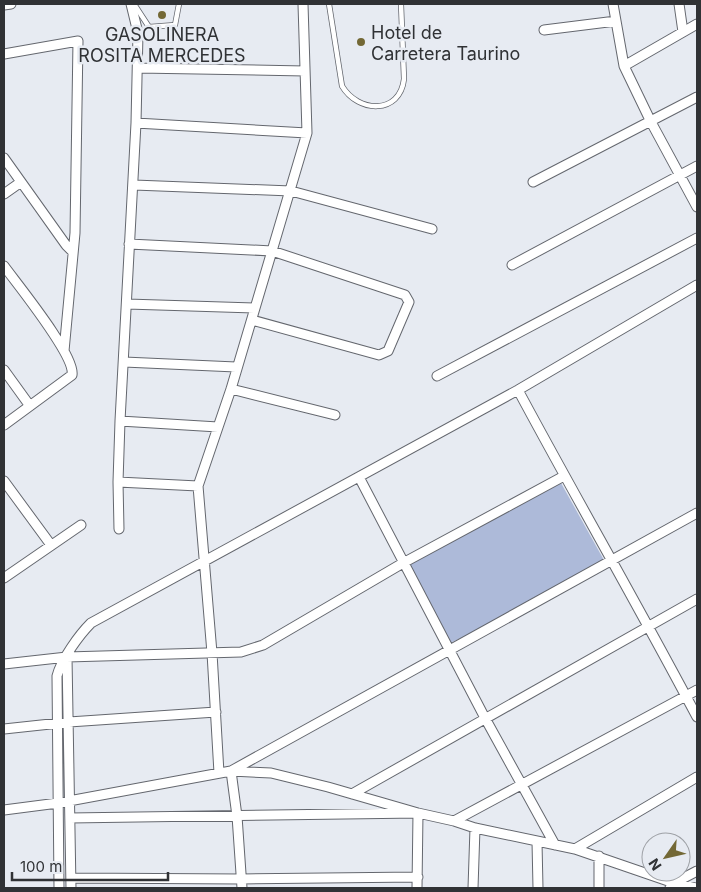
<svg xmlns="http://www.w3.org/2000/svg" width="701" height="892" font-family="Inter,sans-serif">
	<rect width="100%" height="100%" fill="#e7ebf2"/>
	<!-- green -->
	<path fill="#adbad9" d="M 561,483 L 605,562 L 489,625 L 450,643 L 409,564 Z"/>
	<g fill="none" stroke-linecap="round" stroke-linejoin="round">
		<defs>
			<path id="service" d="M 134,4 L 149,27 L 175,25 L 179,4
				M 329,4 L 342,86 C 358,113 400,115 404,79 L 401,4"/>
			<path id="minor" d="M 613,4 L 624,66 L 651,122 L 697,207
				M 679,4 L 683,32
				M 4,5 L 11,4
				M 544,30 L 616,21
				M 4,54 L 78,41 L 75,233 L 64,351
				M 624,66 L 697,24
				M 138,68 L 305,71
				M 136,123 L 307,133
				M 4,158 L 66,245 L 73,252
				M 533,182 L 697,97
				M 134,185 L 291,191 L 432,229
				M 4,194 L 21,182
				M 129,244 L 272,251 L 405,295 L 409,302 L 388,351 L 379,355 L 252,320
				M 512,265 L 697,166
				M 4,266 C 17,284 76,356 72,375 L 4,425
				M 127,304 L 254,308
				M 124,362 L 236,367
				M 4,370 L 30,406
				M 437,376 L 697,238
				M 231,389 L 335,415
				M 518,390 C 577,500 639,607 697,717
				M 120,421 L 218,427
				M 359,477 L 485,718 L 555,845
				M 4,481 L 51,545
				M 118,482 L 198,486
				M 119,529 L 118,482 L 120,421 L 136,123 L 138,33 L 131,4
				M 4,578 L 81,525
				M 67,657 L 71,888
				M 4,664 L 67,657 L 241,652 L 263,645 L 403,563 L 564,476
				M 4,729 L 69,722 L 216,712
				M 219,773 L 212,653 L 198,486 L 231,389 L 307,133 L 303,4
				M 352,794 L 697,599
				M 4,810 L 58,803 L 231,771 L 271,773 L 328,787 L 418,813 L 454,821 L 475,828 L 575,849 L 674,883 L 696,888
				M 70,818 L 418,813 L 417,888
				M 454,821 L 697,690
				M 537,842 L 538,888
				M 575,849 L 697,777
				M 71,878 L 242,879 L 418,877
				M 59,888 L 57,676 C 61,660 79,635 91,623 L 518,390 L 697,285
				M 242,888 L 237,816 L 231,771 L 697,513
				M 473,888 L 475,828
				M 599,888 L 599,856
				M 670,888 L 674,883 L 697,871"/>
		</defs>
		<!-- service casing -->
		<use href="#service" stroke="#64676e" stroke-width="6"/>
		<!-- minor casing -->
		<use href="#minor" stroke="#64676e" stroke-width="11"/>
		<!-- service -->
		<use href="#service" stroke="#fff" stroke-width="4.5"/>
		<!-- minor -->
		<use href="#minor" stroke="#fff" stroke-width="9"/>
	</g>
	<!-- markers -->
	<g fill="#736835" stroke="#e7ebf2" stroke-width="2">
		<circle cx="162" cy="15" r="5"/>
		<circle cx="361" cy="42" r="5"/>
	</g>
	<g text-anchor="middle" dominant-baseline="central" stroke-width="5" stroke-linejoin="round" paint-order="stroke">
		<!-- poi labels -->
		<g font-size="18" fill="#303235" stroke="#e7ebf2" text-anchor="start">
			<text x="371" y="32">Hotel de<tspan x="371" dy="21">Carretera Taurino</tspan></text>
			<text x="162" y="34" text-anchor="middle">GASOLINERA<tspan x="162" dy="21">ROSITA MERCEDES</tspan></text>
		</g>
	</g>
	<!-- border -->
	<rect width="701" height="892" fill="none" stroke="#303235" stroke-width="10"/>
	<!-- north arrow -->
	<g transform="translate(666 857) rotate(236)"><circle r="24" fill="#e7ebf2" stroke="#9ea1a6"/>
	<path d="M0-4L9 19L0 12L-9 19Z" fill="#736835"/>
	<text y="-8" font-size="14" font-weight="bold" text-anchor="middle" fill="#303235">N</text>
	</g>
	<!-- scale -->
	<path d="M12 872v8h156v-8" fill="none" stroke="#303235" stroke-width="2.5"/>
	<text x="20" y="872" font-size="15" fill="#303235" stroke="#e7ebf2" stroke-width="4" paint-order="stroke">100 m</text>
</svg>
